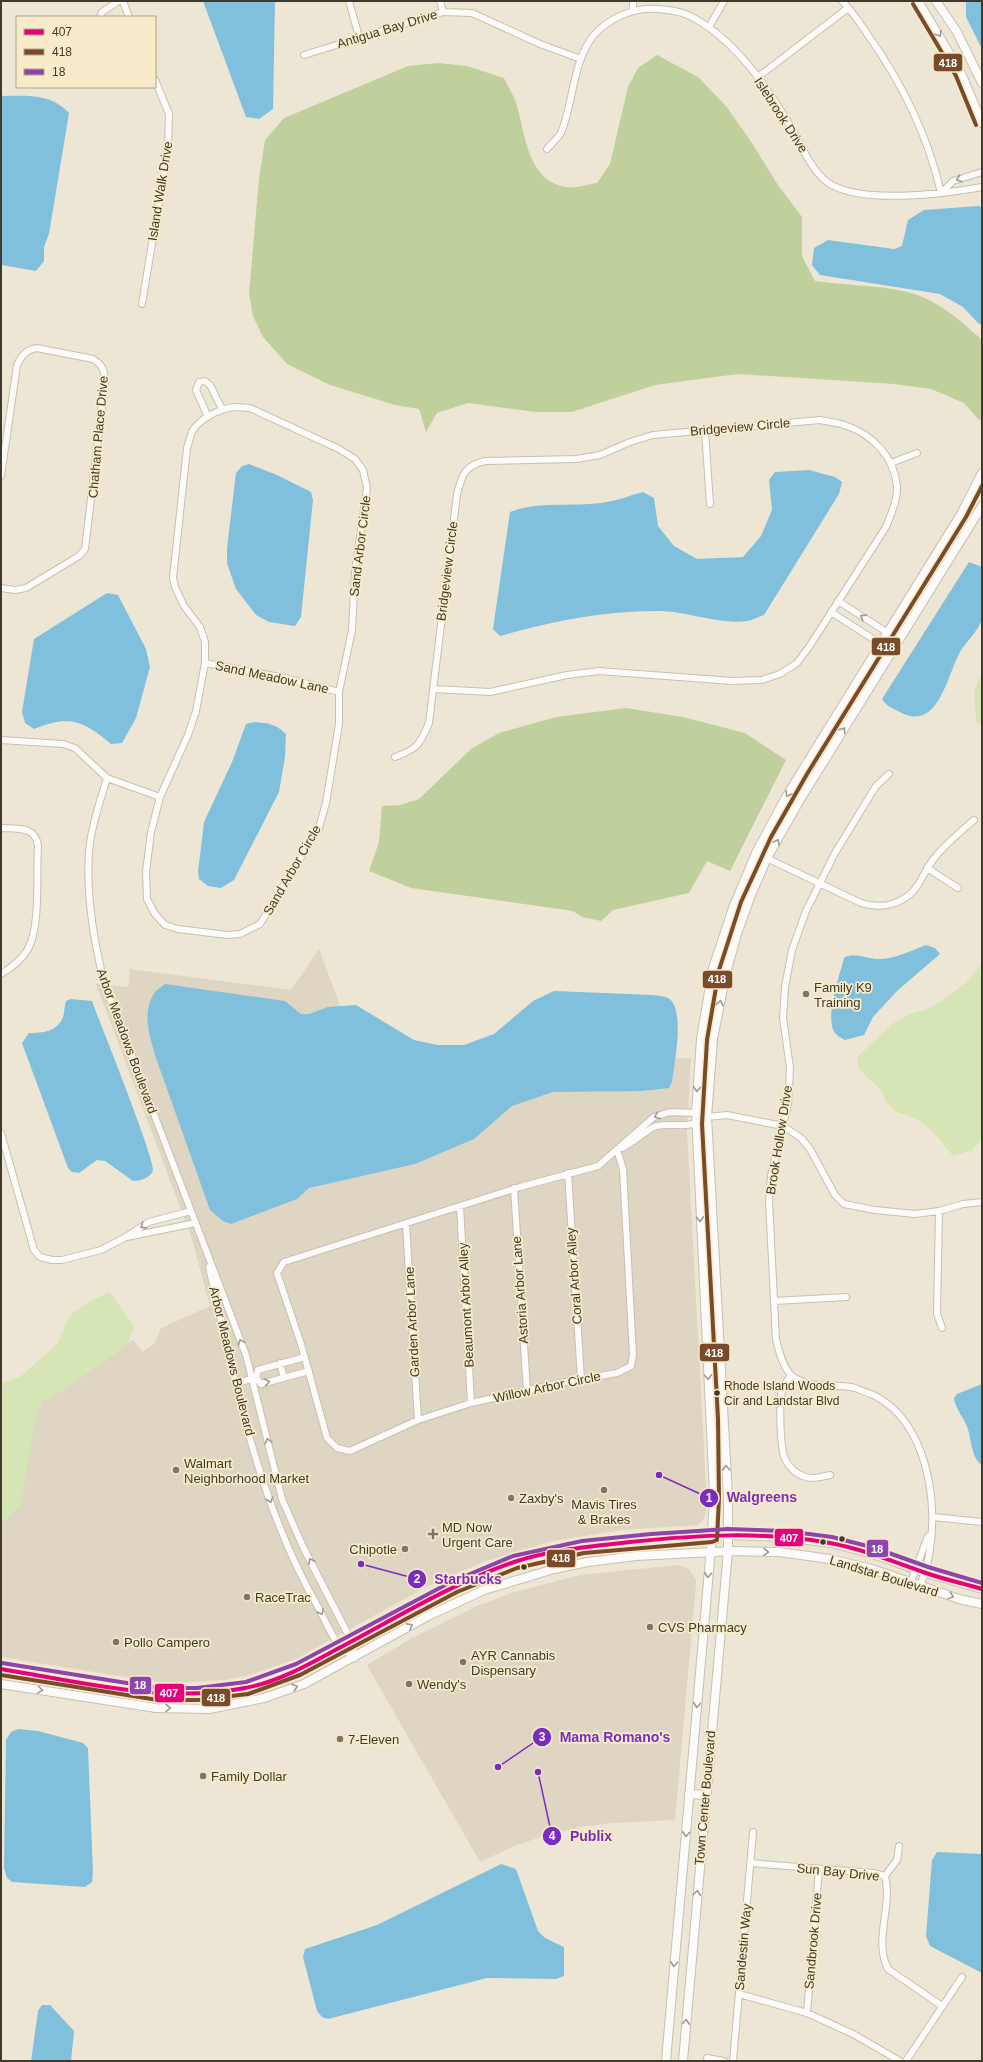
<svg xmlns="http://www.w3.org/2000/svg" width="983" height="2062" font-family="Arial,sans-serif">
	<rect width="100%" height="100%" fill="#eee6d4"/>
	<!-- commercial -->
	<path fill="#ded5c3" d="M 319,949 L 364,1069 L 691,1058 L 687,1132 L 707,1504 L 704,1519 L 698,1525 L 622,1530 L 553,1541 L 483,1562 L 424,1588 L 296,1659 L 250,1675 L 225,1680 L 173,1683 L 150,1681 L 1,1657 L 1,1398 L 133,1340 L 143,1352 L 155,1343 L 161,1328 L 210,1306 L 191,1236 L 96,984 L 128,987 L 130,969 L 291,990 Z
		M 678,1565 L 686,1567 L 690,1571 L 696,1579 L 696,1585 L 675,1820 L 612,1823 L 580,1827 L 547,1835 L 514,1846 L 480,1862 L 367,1665 L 412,1638 L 475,1607 L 511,1593 L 580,1575 Z"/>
	<!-- green -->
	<path fill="#d5e5b5" d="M 982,674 L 982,726 L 976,721 L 974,690 Z
		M 982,963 L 982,1138 L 972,1150 L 953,1156 L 937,1136 L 920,1121 L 910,1116 L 897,1112 L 887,1103 L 881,1090 L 859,1069 L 857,1057 L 895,1022 L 910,1014 L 926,1010 L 938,1003 L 967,982 Z
		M 110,1292 L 134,1327 L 126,1346 L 62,1391 L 43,1401 L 35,1420 L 21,1506 L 1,1523 L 1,1383 L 20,1377 L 58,1343 L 70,1315 L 90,1301 Z"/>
	<!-- forest -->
	<path fill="#c0d09d" d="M 657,55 L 698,77 L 726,106 L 752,143 L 778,185 L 802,217 L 802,256 L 815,281 C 843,285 871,285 898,290 C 932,295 958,318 982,340 L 982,411 L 980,421 L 964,403 L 931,389 L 894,384 L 738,374 L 655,385 L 572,412 L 535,412 L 468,403 L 437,413 L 426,432 L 419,409 L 395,405 L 330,385 L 287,364 L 263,337 L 253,316 L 249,294 L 259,178 L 265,140 L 284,118 L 408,66 L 438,63 L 467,66 L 504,78 C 507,85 512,92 515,100 C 526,130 525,180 566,187 C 575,189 588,184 597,183 L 610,164 L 628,87 L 638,68 Z
		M 626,708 L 683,717 L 745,733 L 786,760 L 730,871 L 707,861 L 689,893 L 613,910 L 601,921 L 582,917 L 573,911 L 411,888 L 369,871 L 379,842 L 382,806 L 400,805 L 419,799 L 471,749 L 499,733 L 556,717 Z"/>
	<!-- water -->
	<path fill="#81c0dc" d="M 203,1 L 275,1 L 273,109 L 259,119 L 246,117 Z
		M 966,1 L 982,1 L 982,49 L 966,17 Z
		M 1,96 C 27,96 50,93 69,113 L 49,234 L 44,247 L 44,261 L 36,271 L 1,265 Z
		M 979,206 L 982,208 L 982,325 L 978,323 L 963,307 L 940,294 L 820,275 L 812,265 L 814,248 L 828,240 L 894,249 L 902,246 L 908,220 L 924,210 Z
		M 249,464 L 277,475 L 311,492 L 313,500 L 301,617 L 295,626 L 269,622 L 256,615 L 236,589 L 230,572 L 227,563 L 227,548 L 236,473 L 242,466 Z
		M 809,470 L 835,477 L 842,482 L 839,494 L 764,615 C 758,617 752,620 747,621 C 723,625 687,612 662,611 C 607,610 552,621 500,636 L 493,629 L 510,512 C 540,500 575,508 607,502 C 619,500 631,495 643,492 L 654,498 L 658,526 L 674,546 L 697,559 L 743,557 L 761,536 L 772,510 L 769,480 L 775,472 Z
		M 969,562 L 982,567 C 982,577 983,614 981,622 C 976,633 966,642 960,652 C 947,675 938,735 898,711 C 892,708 885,705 882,699 Z
		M 107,593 L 118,595 L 146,649 L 150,667 L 136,718 L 122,743 L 111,744 C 83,720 69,715 34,729 L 25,723 L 22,712 L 34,639 Z
		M 255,722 C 268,723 276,724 286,734 L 285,757 L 279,792 L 234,880 L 221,888 L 208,886 L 199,879 L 198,872 L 204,822 L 232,762 L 246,724 Z
		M 926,945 L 935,948 L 940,954 L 897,991 L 873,1017 L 864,1035 L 845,1040 C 842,1038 837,1036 835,1033 C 824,1018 840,975 844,958 C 851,951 869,959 878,959 C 894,959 911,951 926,945 Z
		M 165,984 L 285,1001 L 301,1014 L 309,1014 L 328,1007 L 356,1005 L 414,1040 L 438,1045 L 464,1045 L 494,1034 L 533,1001 L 554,991 L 653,995 C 658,996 664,996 668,998 C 686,1008 674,1065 672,1082 L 669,1088 L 642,1091 L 553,1092 L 512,1106 L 474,1139 L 415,1164 L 309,1188 L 297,1199 L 231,1224 L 223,1221 L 210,1210 L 156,1058 C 150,1038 142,1015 153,995 C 155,991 161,987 165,984 Z
		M 71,999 L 92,1001 C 100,1023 155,1159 153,1170 C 151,1178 140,1181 133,1181 L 105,1161 L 97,1160 L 79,1173 L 72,1172 L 68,1168 L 22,1043 L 29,1033 C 43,1033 57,1032 63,1017 C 65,1012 64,1006 66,1001 Z
		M 982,1384 L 982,1465 C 970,1457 972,1437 966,1424 C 962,1416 955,1407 954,1398 L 957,1394 Z
		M 18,1729 L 38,1731 L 83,1743 L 88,1748 L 93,1872 L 92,1882 L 85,1887 L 12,1882 L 7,1878 L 4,1868 L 6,1740 L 11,1732 Z
		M 937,1852 L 982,1854 L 982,1973 L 930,1946 L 926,1936 L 932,1860 Z
		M 501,1864 L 516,1869 L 538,1931 L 545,1938 L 564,1947 L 564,1976 L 556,1979 L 487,1978 L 328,2019 L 322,2017 L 317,2011 L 303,1957 L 305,1949 L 377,1925 Z
		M 42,2005 L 50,2005 L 74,2031 L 71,2061 L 31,2061 L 38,2011 Z"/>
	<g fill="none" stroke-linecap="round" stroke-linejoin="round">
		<defs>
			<path id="street" d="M 123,1 L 129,17
				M 349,1 L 359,37
				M 440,1 L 443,12
				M 633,1 L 633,11
				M 842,1 C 852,11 860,23 868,35 C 902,83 928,136 941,193
				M 100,17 L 102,12 L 119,1
				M 709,27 L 724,1
				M 304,55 L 443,12 L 472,13 L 540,44 L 581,59
				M 758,77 L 848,8
				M 547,149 C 551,144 558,138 561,133 C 574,102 572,62 594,35 C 609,18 634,7 657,9 C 668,10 681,11 692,17 C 734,39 769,89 792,129 C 802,146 811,170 827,182 C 859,205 944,194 982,187
				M 941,193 L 953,181 L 982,172
				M 142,304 L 168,147 L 169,114 L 155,80
				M 234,407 L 250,408 L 339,449 L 355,459 L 363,470 L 367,488 L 355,571 L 352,630 L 339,692 L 339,724 L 326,803 L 319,828 L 260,924 L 240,934 L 227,935 L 178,929 L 165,925 L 155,914 L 147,899 L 146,872 L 151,832 L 160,797 L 188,735 L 196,711 L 205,663 L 205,642 L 200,627 L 184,606 L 175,587 L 173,578 L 187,448 C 189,443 190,435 193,430 C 202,417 220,409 234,407 Z
				M 208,417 L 196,390 L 199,382 L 205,381 L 210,385 L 222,409
				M 705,431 L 710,504
				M 891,463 L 917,453
				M 1,476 L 17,365 C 22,355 26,350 37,348 L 93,359 C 103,365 104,370 105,381 L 85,549 L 79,556 L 26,588 L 15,590 L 1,588
				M 838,601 L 888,633 L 895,647
				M 831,612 L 881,644 L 895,647
				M 205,663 L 285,678 L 339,692
				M 1,740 L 63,744 L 75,748 L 107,778 L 160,797
				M 395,757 C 417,749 420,745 429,723 L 457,494 C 462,475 464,466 485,461 L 576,459 L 600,455 L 630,442 L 653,435 L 820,420 C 829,422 839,423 847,426 C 873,435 894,457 897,486 C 898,499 891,514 886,527 L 809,647 L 797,663 L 780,674 L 762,680 L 732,681 L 599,671 L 567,675 L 490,692 L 434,689
				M 889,774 L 876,786 L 835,853 L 806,911 L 792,950 L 785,987 L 783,1018 L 790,1068 L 789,1087 L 788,1104 L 771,1176 L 769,1201 L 776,1340 C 779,1351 783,1368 792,1376 C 809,1389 830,1384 851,1387 C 857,1388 864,1392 871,1394 C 935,1422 944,1530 920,1586
				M 107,778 C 100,802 91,827 89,852 C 86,897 94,940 104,983 L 246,1355 L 282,1499 L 303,1547 L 352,1642 L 355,1658
				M 1,828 C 17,829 35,826 38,845 C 36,874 41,925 28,949 C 22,960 11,968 1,974
				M 756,853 L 861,903 C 883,910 905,904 918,885 C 924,875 928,865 936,856 C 947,843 961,831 974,820
				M 927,868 L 958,888
				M 713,968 L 726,973
				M 1,1133 L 34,1250 L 40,1257 L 52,1260 L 62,1260 L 101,1250 L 124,1238 L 149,1222 L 191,1211
				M 622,1148 C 631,1144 651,1127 656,1126 C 677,1122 687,1131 707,1117
				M 617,1150 L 623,1169 L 633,1355 L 631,1366 L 617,1373 L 560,1383 L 471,1403 L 418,1420 L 350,1451 L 337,1448 L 327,1438 L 301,1344 L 277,1273 L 284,1262 L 520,1187 L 598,1166 L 654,1117 L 670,1112 L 696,1113 L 707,1117 L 727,1115 L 783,1126 L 801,1138 L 810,1149 L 835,1195 L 844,1204 L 875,1210 L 915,1214 L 939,1211 L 963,1204 L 982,1202
				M 568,1173 L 581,1379
				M 514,1188 L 527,1391
				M 460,1206 L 471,1403
				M 939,1211 L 937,1314 L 942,1328
				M 406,1224 L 418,1420
				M 127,1237 L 195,1223
				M 209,1267 C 235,1382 258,1503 318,1607 C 325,1620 331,1635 340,1647 C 344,1651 350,1654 355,1658
				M 774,1301 L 846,1297
				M 280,1363 L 284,1378
				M 791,1375 C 788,1380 783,1386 782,1391 C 779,1404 780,1447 785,1459 C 788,1466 796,1474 803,1476 C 811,1480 821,1477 830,1475
				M 256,1378 L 261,1384 L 309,1371
				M 256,1378 L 258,1370 L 305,1357
				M 236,1383 L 256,1378
				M 933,1517 L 982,1522
				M 911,1582 L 928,1536
				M 751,1863 L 873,1873 L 885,1876
				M 885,1876 C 893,1906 873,1940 888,1969 L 942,2006
				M 885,1876 L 897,1860 L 899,1846
				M 739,1994 L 807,2013 L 853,2034 L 900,2061
				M 807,2013 L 819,1869
				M 707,2058 L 724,2061
				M 733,2061 L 753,1832
				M 906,2061 L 962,1977"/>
			<path id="secondary" d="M 918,1 L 961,73 L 982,123
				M 936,1 L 957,32 L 982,83
				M 1,1669 L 158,1694 L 197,1694 L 247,1688 L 298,1670 L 454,1587 L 515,1562 L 583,1547 L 651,1540 L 728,1535 L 786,1537 L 831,1543 L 873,1554 L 926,1573 L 982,1589
				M 1,1684 L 156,1708 L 209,1709 L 264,1698 L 304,1684 L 428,1616 L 484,1590 L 554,1569 L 588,1562 L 636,1556 L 733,1551 L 779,1552 L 830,1559 L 875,1570 L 959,1599 L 982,1604
				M 689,1794 L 706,1795
				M 666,2061 L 712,1536 L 714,1494 L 696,1113 L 701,1039 L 713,968 L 733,908 L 756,853 L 786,797 L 961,514 L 982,473
				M 683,2061 L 728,1551 L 728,1497 L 707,1117 L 713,1039 L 726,973 L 737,934 L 751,895 L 767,858 L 798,803 L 982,506"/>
		</defs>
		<!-- street casing -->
		<use href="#street" stroke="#c6c0b2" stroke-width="8"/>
		<!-- secondary casing -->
		<use href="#secondary" stroke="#c6c0b2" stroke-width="10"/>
		<!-- street -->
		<use href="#street" stroke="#fcfbf9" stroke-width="6"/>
		<!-- secondary -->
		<use href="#secondary" stroke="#fcfbf9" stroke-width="8"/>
		<defs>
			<path id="bus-1" d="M 1,1669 C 81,1682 164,1704 245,1688 C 278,1682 310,1664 339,1648 C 396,1618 453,1583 514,1562 C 551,1550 592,1546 630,1542 C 696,1535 764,1531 830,1543 C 862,1549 892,1561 923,1572 C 942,1579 962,1583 982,1589"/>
			<path id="bus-2" d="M 913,4 L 956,76 L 976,125
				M 1,1675 L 158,1700 L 198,1700 L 248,1694 L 300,1675 L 457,1592 L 517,1568 L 584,1553 L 712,1542 L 717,1540 L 719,1498 L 718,1419 L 702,1124 L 707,1040 L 719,970 L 741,902 L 771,837 L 807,774 L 966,517 L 982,486"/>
			<path id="bus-3" d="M 2,1663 L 158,1688 L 197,1688 L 246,1682 L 296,1664 L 451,1582 L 513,1556 L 582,1541 L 651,1534 L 728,1529 L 786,1531 L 832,1537 L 875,1548 L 928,1567 L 982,1583"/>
		</defs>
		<!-- bus-1 casing -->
		<use href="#bus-1" stroke="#f8ebc9" stroke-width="7"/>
		<!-- bus-2 casing -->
		<use href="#bus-2" stroke="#f8ebc9" stroke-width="7"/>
		<!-- bus-3 casing -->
		<use href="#bus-3" stroke="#f8ebc9" stroke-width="7"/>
		<!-- bus-1 -->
		<use href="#bus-1" stroke="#e5007d" stroke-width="4"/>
		<!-- bus-2 -->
		<use href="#bus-2" stroke="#7a4b2a" stroke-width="4"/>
		<!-- bus-3 -->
		<use href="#bus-3" stroke="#8e44ad" stroke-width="4"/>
	</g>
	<!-- one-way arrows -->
	<defs><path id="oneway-chevron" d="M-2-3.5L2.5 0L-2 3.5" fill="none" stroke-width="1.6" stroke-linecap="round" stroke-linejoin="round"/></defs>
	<g stroke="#9e9a92">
		<use href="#oneway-chevron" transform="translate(939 34) rotate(58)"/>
		<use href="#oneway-chevron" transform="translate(959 179) rotate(162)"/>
		<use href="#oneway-chevron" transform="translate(863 617) rotate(-147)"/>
		<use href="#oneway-chevron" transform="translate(843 730) rotate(-58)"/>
		<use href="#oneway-chevron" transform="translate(788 794) rotate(121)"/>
		<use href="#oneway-chevron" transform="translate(777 842) rotate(-62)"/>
		<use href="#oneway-chevron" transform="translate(720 1003) rotate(-79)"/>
		<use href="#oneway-chevron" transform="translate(697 1089) rotate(94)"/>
		<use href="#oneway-chevron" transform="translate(657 1116) rotate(157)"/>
		<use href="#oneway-chevron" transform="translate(700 1219) rotate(87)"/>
		<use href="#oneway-chevron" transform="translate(143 1226) rotate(147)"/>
		<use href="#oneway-chevron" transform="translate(241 1342) rotate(-111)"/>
		<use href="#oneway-chevron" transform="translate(708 1377) rotate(87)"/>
		<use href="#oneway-chevron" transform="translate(267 1382) rotate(-11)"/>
		<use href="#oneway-chevron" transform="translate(268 1441) rotate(-104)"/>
		<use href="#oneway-chevron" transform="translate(726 1468) rotate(-93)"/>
		<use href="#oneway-chevron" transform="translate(270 1500) rotate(71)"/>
		<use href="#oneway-chevron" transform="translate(766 1552) rotate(1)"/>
		<use href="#oneway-chevron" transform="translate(311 1561) rotate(-117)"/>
		<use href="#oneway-chevron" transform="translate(708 1575) rotate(95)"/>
		<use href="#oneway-chevron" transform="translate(951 1596) rotate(18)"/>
		<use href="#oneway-chevron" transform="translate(321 1612) rotate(60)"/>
		<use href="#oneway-chevron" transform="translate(410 1626) rotate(-29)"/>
		<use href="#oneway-chevron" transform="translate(295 1687) rotate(-18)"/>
		<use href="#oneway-chevron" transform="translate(40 1690) rotate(9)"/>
		<use href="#oneway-chevron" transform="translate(697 1705) rotate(95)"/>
		<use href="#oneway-chevron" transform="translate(168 1708) rotate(1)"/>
		<use href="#oneway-chevron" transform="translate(686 1834) rotate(95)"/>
		<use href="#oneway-chevron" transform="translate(697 1893) rotate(-85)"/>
		<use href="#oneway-chevron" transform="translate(674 1964) rotate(95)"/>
		<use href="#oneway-chevron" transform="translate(686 2022) rotate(-85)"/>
	</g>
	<!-- markers -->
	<g fill="#7c7667" stroke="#f8ebc9" stroke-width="1.5">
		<circle cx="806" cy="994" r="4"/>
		<circle cx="176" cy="1470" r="4"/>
		<circle cx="604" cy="1490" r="4"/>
		<circle cx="511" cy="1498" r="4"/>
		<path d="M431 1528h4v4h4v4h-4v4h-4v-4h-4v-4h4z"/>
		<circle cx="405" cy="1549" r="4"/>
		<circle cx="247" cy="1597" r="4"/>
		<circle cx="650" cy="1627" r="4"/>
		<circle cx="116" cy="1642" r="4"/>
		<circle cx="463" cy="1662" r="4"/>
		<circle cx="409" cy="1684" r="4"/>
		<circle cx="340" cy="1739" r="4"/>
		<circle cx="203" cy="1776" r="4"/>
	</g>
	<g fill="#3f3a2c" stroke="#f8ebc9" stroke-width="1.5">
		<circle cx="717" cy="1393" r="3.5"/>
		<circle cx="842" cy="1539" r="3.5"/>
		<circle cx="823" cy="1542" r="3.5"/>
		<circle cx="524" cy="1567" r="3.5"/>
	</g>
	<g text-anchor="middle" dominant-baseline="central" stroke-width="3.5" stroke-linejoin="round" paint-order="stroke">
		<!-- bus labels -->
		<g font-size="12" fill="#3f3a2c" stroke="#f8ebc9" text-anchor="start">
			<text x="724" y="1386">Rhode Island Woods<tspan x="724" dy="15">Cir and Landstar Blvd</tspan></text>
		</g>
		<!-- street labels -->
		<g font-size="13" fill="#3f3a2c" stroke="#f8ebc9">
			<text transform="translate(387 29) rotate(-17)">Antigua Bay Drive</text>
			<text transform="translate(781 115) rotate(57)">Islebrook Drive</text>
			<text transform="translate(160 191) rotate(-81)">Island Walk Drive</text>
			<text transform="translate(740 427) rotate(-5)">Bridgeview Circle</text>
			<text transform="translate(98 437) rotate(-85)">Chatham Place Drive</text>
			<text transform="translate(360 546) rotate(-83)">Sand Arbor Circle</text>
			<text transform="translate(447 571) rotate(-83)">Bridgeview Circle</text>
			<text transform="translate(272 677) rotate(12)">Sand Meadow Lane</text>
			<text transform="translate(292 870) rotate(-60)">Sand Arbor Circle</text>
			<text transform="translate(127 1041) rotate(70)">Arbor Meadows Boulevard</text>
			<text transform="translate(779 1140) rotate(-81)">Brook Hollow Drive</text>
			<text transform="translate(574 1276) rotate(-94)">Coral Arbor Alley</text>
			<text transform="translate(520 1290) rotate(-94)">Astoria Arbor Lane</text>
			<text transform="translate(466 1305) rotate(-93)">Beaumont Arbor Alley</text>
			<text transform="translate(412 1322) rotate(-93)">Garden Arbor Lane</text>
			<text transform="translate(232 1361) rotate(76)">Arbor Meadows Boulevard</text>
			<text transform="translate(547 1387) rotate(-12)">Willow Arbor Circle</text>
			<text transform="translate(884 1576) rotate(17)">Landstar Boulevard</text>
			<text transform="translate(705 1798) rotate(-85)">Town Center Boulevard</text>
			<text transform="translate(838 1872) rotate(6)">Sun Bay Drive</text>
			<text transform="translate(813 1941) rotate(-85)">Sandbrook Drive</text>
			<text transform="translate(743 1947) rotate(-85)">Sandestin Way</text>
		</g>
		<!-- poi labels -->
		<g font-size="13" fill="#3f3a2c" stroke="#f8ebc9" text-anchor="start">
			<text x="814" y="987">Family K9<tspan x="814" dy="15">Training</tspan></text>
			<text x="184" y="1463">Walmart<tspan x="184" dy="15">Neighborhood Market</tspan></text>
			<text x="519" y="1498">Zaxby's</text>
			<text x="604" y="1504" text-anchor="middle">Mavis Tires<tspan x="604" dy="15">&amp; Brakes</tspan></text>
			<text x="442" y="1527">MD Now<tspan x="442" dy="15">Urgent Care</tspan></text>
			<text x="397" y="1549" text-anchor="end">Chipotle</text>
			<text x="255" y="1597">RaceTrac</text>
			<text x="658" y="1627">CVS Pharmacy</text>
			<text x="124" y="1642">Pollo Campero</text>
			<text x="471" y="1655">AYR Cannabis<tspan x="471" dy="15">Dispensary</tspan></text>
			<text x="417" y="1684">Wendy's</text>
			<text x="348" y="1739">7-Eleven</text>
			<text x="211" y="1776">Family Dollar</text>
		</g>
	</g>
	<!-- callouts -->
	<path fill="none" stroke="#7b2cbf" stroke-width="1.5" d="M659 1475L709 1498M361 1564L417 1579M498 1767L542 1737M538 1772L552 1836"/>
	<g fill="#7b2cbf" stroke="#f8ebc9" stroke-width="1.5">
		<circle cx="659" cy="1475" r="4"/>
		<circle cx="361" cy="1564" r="4"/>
		<circle cx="498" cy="1767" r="4"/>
		<circle cx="538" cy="1772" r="4"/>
		<circle cx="709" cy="1498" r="10"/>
		<circle cx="417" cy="1579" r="10"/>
		<circle cx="542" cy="1737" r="10"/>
		<circle cx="552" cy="1836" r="10"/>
	</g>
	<g font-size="12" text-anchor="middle" font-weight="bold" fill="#fff">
		<text x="709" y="1502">1</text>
		<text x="417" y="1583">2</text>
		<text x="542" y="1741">3</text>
		<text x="552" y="1840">4</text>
	</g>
	<g font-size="14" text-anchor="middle" font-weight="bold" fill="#7b2cbf" stroke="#f8ebc9" stroke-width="3.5" stroke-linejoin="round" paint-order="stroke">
		<text x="762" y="1502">Walgreens</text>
		<text x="468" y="1584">Starbucks</text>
		<text x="615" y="1742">Mama Romano's</text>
		<text x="591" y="1841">Publix</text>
	</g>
	<g stroke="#f8ebc9" stroke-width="1.5">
		<rect x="933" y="53" width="30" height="19" rx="4" fill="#7a4b2a"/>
		<rect x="871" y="637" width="30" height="19" rx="4" fill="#7a4b2a"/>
		<rect x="702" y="970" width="31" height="19" rx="4" fill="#7a4b2a"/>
		<rect x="699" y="1343" width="31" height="19" rx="4" fill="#7a4b2a"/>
		<rect x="774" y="1528" width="30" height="19" rx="4" fill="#e5007d"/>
		<rect x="866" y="1539" width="23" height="19" rx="4" fill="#8e44ad"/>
		<rect x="546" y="1549" width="30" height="19" rx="4" fill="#7a4b2a"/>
		<rect x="129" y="1676" width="23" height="19" rx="4" fill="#8e44ad"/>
		<rect x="154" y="1683" width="31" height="20" rx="4" fill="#e5007d"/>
		<rect x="201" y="1688" width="30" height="19" rx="4" fill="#7a4b2a"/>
	</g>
	<g font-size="11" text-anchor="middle" font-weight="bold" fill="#fff">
		<text x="948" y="67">418</text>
		<text x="886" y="651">418</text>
		<text x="717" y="983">418</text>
		<text x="714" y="1357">418</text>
		<text x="789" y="1542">407</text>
		<text x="877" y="1553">18</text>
		<text x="561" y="1562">418</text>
		<text x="140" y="1689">18</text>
		<text x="169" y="1697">407</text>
		<text x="216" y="1702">418</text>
	</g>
	<!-- border -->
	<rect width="983" height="2062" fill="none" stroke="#3f3a2c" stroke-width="4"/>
	<!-- legend -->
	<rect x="16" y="16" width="140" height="72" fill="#f8ebc9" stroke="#aea48a"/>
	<rect x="24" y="29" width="20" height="6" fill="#e5007d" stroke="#aea48a"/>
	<text x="52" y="36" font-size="12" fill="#3f3a2c">407</text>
	<rect x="24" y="49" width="20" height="6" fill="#7a4b2a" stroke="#aea48a"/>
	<text x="52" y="56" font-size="12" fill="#3f3a2c">418</text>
	<rect x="24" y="69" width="20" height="6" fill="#8e44ad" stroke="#aea48a"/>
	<text x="52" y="76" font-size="12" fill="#3f3a2c">18</text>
</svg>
